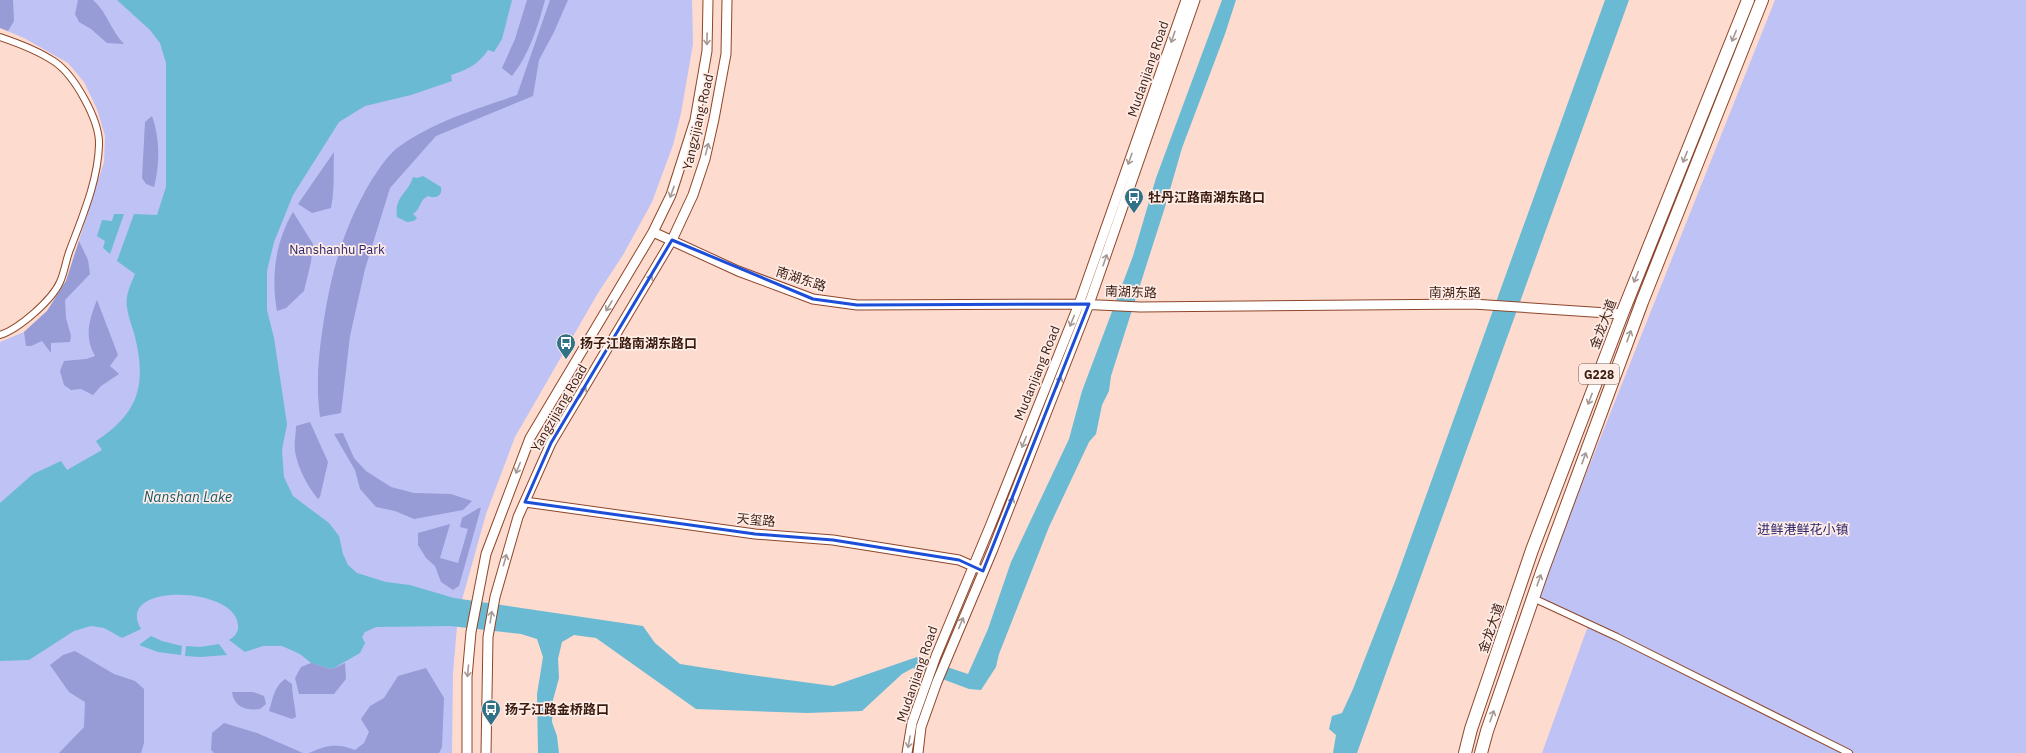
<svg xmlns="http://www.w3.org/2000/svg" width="2026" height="753" font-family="'IBM Plex Sans','Noto Sans SC',sans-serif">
	<rect width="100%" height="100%" fill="#fddbce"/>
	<!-- green -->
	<path fill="#bec2f5" d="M 0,0 L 692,0 L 693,44 L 681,113 L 673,145 L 652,202 L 623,255 L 598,293 L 515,437 L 486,514 L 462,600 L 457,626 L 453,673 L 452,753 L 0,753 L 0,342 L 24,332 L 47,311 L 66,281 L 104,162 L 105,136 L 97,109 L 84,82 L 68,63 L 24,38 L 0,28 Z
		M 1775,0 L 2026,0 L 2026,753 L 1542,753 L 1588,626 L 1535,602 Z"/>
	<!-- forest -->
	<path fill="#979bd6" d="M 0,0 L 13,0 L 14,21 L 8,31 L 0,28 Z
		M 78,0 L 93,0 C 107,12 111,31 124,44 L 107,43 L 91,29 L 79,22 L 75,14 Z
		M 527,0 L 545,0 C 538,26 529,55 512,76 L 502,68 L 515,39 Z
		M 550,0 L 568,0 L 554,32 L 539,60 L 533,96 L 436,136 L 390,188 L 365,269 L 350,336 L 341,413 L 320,417 C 316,386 318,358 323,326 C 331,273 343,228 371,181 C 378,170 389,153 400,146 C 435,121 477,109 517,95 Z
		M 152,116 C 160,138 160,164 154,187 L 146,184 L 142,178 L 145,122 Z
		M 334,152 C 333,171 335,189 331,208 L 312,213 L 298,204 Z
		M 293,212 L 313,244 L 311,262 L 304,291 L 286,308 L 277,311 C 271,278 275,242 293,212 Z
		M 79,241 L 88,260 L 90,274 L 65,300 L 66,318 L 71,336 L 70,342 L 51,343 L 51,353 L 42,341 L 31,346 L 26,346 L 24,332 L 47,311 L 66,281 Z
		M 97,300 L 118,355 L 110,366 L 119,374 L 101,386 L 93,395 L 81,389 L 71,390 L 64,385 L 60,371 L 64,361 L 86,359 L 95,356 C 84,337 89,320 97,300 Z
		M 310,422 L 328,462 L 320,497 L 318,499 C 307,485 298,469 295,451 C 294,443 296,434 296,426 Z
		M 343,433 L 354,458 L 366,471 L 391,487 L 414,493 L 451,494 L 472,501 L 463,510 L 414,519 L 395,511 L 376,507 L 360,489 L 355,470 L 334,434 Z
		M 479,508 L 481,508 L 459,586 L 453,590 L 441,582 L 435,566 L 426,558 L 418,545 L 418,533 L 450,524 L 440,558 L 458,563 L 468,529 L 460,527 L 462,518 Z
		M 75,651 L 114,674 L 135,681 L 144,689 L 144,743 L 141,753 L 59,753 L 84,727 L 85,702 L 69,692 L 50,665 L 63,655 Z
		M 311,663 L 332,669 L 345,663 L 346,679 L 334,694 L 299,694 L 295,678 L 301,667 Z
		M 426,668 L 444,698 L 442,747 L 439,753 L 309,753 C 326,745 338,743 355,750 L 364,743 L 369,732 L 361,719 L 370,706 L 384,698 L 398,676 Z
		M 285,679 L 292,684 C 292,695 295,705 296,717 L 292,719 L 269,711 C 273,698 274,687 285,679 Z
		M 232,692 L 253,692 L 264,696 L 266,704 L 260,709 C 246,711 234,707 232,692 Z
		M 224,723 L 257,733 L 303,753 L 214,753 L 211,750 L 212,733 Z"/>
	<!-- water -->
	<path fill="#6bbad4" d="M 117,0 L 512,0 L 502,39 L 494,52 L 488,50 C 479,64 467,70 451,75 L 452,81 L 411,95 L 365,106 L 339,122 L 293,195 L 274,242 L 267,271 L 267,310 L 274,338 L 287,424 L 282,450 L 284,477 L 293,496 L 329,523 L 339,536 L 343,554 L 348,565 L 357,573 L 386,582 L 410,585 L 454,598 L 643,626 L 655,643 L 680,664 L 744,674 L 833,686 L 917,657 L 968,674 L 988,629 L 1011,562 L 1069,439 L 1082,391 L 1133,256 L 1156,178 L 1222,0 L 1236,0 L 1225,34 L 1182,148 L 1165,207 L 1111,376 L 1109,391 L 1102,405 L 1096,434 L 1089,442 L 1049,527 L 999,654 L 996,667 L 981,690 L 969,689 L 913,668 L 902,674 L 862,711 L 807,713 L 696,709 L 596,638 L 574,635 L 562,642 L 558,659 L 559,678 L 553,700 L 552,722 L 557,736 L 559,753 L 538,753 L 537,694 L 543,657 L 537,639 L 521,634 L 450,626 L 376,627 L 365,632 L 362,637 L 365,643 L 360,653 L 332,669 L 311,663 L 300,654 L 282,646 L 263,646 L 245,652 L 229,640 C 235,637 239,631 238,625 C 236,586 113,582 141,629 L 122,638 L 104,628 L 91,626 L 74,631 L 29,660 L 0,661 L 0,503 L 33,474 L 61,461 L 67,470 L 102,450 L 96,441 C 140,412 147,383 134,333 C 131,323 125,308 127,297 C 128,290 132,281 135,274 L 117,261 L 134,214 L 157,215 L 166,187 L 166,63 L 160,43 L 150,30 Z
		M 1605,0 L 1629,0 L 1357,753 L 1333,753 L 1336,735 L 1329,729 L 1332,716 L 1342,713 L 1353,689 L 1396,579 Z
		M 423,176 L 441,187 C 443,196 435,199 428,196 C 419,200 421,209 413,214 L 417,218 L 414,221 L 407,222 L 397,217 C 394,196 408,194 413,177 L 417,178 Z
		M 114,214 L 124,214 L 110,254 L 103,248 L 105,241 L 97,236 L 102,220 L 112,221 Z
		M 151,636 L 162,641 L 182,646 L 181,655 L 158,652 L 139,645 Z
		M 219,644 L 227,655 L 200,657 L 185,656 L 186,646 L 200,647 Z"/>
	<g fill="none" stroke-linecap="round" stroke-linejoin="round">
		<defs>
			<path id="street" d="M 0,37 C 18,43 39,51 55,62 C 75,76 100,121 99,145 C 98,180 83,215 71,247 C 66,258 65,271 60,282 C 52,300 19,329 0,335
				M 1533,598 L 1617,637 L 1849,753"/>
			<path id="secondary" d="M 653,232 L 738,271 L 813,299 L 857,305 L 1079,304 L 1140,307 L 1473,304 L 1622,314
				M 525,502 L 755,534 L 833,540 L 959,560 L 977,568
				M 467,753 L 467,677 L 471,632 L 486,554 L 530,438 L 653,232 L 671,195 L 695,120 L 707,51 L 708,0
				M 486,753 L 488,637 L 495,597 L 518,517 L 551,443 L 672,240 L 693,195 L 705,159 L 714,119 L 726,54 L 727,0
				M 907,753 L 912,723 L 936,656 L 991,524 L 1079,304 L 1186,0
				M 918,753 L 921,727 L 937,682 L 993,549 L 1089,304 L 1195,0"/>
			<path id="highway" d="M 1465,753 L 1471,729 L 1532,550 L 1622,314 L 1748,0
				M 1481,753 L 1487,731 L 1542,572 L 1642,302 L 1762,0"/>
		</defs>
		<!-- street casing -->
		<use href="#street" stroke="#8e462a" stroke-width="8"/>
		<!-- secondary casing -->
		<use href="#secondary" stroke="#8e462a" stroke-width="11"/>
		<!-- highway casing -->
		<use href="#highway" stroke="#8e462a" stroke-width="14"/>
		<!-- street -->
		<use href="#street" stroke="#fff" stroke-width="6"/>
		<!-- secondary -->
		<use href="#secondary" stroke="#fff" stroke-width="9"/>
		<!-- highway -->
		<use href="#highway" stroke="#fff" stroke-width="12"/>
	</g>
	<!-- one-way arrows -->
	<defs><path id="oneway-shaft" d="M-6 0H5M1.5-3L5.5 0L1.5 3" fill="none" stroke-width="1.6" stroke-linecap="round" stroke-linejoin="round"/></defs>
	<g stroke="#a69893">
		<use href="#oneway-shaft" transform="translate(1734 36) rotate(112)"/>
		<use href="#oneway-shaft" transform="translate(1173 37) rotate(109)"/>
		<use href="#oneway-shaft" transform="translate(707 39) rotate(91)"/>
		<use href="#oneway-shaft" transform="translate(707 149) rotate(-76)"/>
		<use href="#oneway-shaft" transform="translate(1685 157) rotate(112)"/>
		<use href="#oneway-shaft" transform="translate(1130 159) rotate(109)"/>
		<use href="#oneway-shaft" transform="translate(672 192) rotate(110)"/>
		<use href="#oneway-shaft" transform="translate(1105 260) rotate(-71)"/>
		<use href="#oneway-shaft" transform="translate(1636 277) rotate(112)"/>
		<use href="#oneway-shaft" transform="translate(649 280) rotate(-60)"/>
		<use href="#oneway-shaft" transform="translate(609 306) rotate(121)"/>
		<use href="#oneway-shaft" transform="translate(1072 321) rotate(112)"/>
		<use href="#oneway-shaft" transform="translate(1629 336) rotate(-70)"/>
		<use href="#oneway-shaft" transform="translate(1059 382) rotate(-68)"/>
		<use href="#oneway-shaft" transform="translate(583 392) rotate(-59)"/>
		<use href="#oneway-shaft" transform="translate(1590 399) rotate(111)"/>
		<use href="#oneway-shaft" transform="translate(1024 442) rotate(112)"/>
		<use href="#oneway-shaft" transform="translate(1584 458) rotate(-70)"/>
		<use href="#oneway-shaft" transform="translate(518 468) rotate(112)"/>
		<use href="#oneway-shaft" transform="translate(1011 503) rotate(-68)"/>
		<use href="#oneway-shaft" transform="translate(505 560) rotate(-74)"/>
		<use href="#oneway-shaft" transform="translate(1539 580) rotate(-71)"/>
		<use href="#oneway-shaft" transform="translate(491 617) rotate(-81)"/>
		<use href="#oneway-shaft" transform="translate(961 623) rotate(-67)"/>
		<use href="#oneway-shaft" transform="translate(468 671) rotate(95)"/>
		<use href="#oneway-shaft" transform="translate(1492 716) rotate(-71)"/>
		<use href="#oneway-shaft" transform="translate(909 742) rotate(100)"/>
	</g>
	<!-- marked area -->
	<path fill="none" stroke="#1d4ed8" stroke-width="3" stroke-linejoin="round" d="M 672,240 L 813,299 L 857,305 L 1089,304 L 983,571 L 959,560 L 833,540 L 755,534 L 525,502 L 551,443 Z"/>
	<!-- icons -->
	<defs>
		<symbol id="bus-pin" viewBox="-11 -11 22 30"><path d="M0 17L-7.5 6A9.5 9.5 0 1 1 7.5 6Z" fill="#327286" stroke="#feece6"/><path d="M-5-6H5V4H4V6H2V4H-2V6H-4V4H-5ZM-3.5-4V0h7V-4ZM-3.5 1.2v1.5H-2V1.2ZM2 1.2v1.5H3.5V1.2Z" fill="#fff"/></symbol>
	</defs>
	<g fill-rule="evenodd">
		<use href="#bus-pin" x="1123" y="186" width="22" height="30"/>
		<use href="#bus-pin" x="555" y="332" width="22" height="30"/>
		<use href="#bus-pin" x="480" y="698" width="22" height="30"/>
	</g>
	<g text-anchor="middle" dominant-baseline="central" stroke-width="3.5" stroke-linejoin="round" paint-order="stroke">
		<!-- shield labels -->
		<rect fill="#feece6" stroke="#755a50" stroke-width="1" x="1579" y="364" width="40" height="20" rx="3"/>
		<g font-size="12" font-weight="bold" fill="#3a1b0f">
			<text x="1599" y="374">G228</text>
		</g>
		<!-- street labels -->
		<g font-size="13" fill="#3a1b0f" stroke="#feece6">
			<text transform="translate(1148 69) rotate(-71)">Mudanjiang Road</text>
			<text transform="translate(698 122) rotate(-77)">Yangzijiang Road</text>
			<text transform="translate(801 279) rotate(18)">南湖东路</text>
			<text transform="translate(1131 292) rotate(2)">南湖东路</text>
			<text x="1455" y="292">南湖东路</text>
			<text transform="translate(1603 324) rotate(-69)">金龙大道</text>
			<text transform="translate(1037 373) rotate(-68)">Mudanjiang Road</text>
			<text transform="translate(559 408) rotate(-60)">Yangzijiang Road</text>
			<text transform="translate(756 520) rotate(5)">天玺路</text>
			<text transform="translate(1491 628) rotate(-71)">金龙大道</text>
			<text transform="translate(917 674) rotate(-71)">Mudanjiang Road</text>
		</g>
		<!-- poi labels -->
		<g font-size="13" font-weight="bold" fill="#3a1b0f" stroke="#feece6" text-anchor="start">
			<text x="1148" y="197">牡丹江路南湖东路口</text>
			<text x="580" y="343">扬子江路南湖东路口</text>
			<text x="505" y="709">扬子江路金桥路口</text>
		</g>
		<!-- park labels -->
		<g font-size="13" fill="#2e296f" stroke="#feece6">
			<text x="337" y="249">Nanshanhu Park</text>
			<text x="1803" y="529">进鲜港鲜花小镇</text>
		</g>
		<!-- water labels -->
		<g font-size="14" font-style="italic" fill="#16586a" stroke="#feece6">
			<text x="188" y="497">Nanshan Lake</text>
		</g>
	</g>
</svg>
